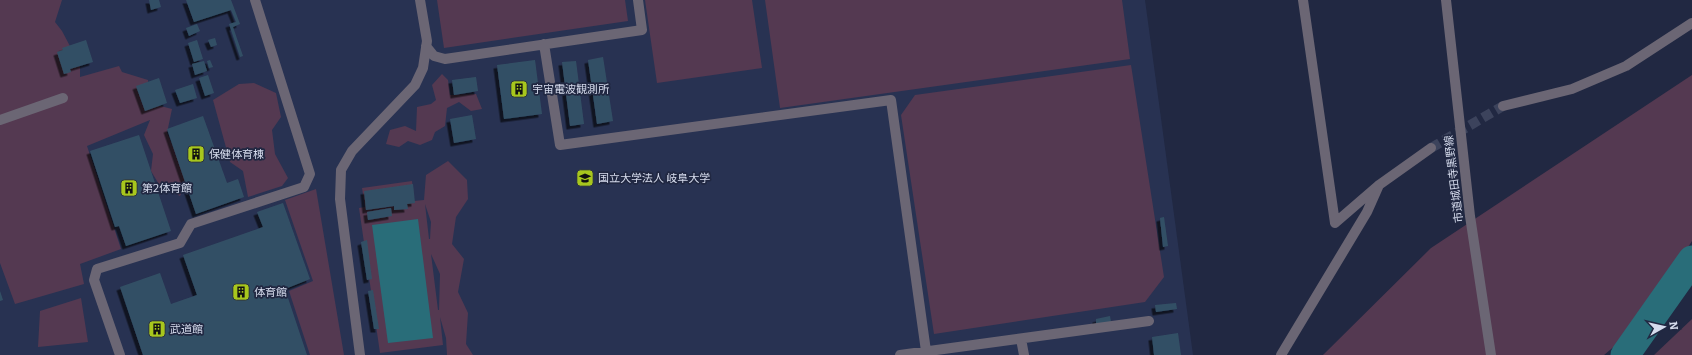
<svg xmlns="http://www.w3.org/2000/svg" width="1692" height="355" font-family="Bitter,'Noto Sans JP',serif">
	<defs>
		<filter id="shadow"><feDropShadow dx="-3.5" dy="3.5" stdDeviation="0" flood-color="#0009"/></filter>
	</defs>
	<rect width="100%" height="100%" fill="#212842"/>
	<!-- built -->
	<path fill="#283252" d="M 0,0 L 1145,0 L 1193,355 L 0,355 Z"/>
	<!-- green -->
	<path fill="#543951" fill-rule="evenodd" d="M 0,0 L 62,0 L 55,22 L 62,31 L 72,50 L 80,51 L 80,77 L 119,66 L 122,72 L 148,80 L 149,103 L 172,109 L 167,133 L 189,179 L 180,196 L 160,186 L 151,171 L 153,154 L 144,135 L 150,120 L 87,146 L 121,249 L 80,264 L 84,284 L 15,304 L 0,263 Z
		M 437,0 L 625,0 L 628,21 L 444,48 Z
		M 645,0 L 752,0 L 762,68 L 657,83 Z
		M 765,0 L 1122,0 L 1130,59 L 780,108 Z
		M 1131,65 L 1164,277 L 1145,302 L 934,334 L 901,115 L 915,95 Z
		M 442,74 L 448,80 L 450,95 L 476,94 L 482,109 L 471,111 L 459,102 L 447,108 L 445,126 L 435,132 L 432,140 L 420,145 L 408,141 L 399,147 L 386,144 L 390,130 L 405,126 L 416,131 L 417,107 L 431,104 L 436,100 L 432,85 Z
		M 1692,75 L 1692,241 L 1635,329 L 1604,355 L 1323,355 L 1431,248 Z
		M 254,83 L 276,93 L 281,117 L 272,130 L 275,154 L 288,178 L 282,186 L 248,197 L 243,171 L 230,162 L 213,100 L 239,84 Z
		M 448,161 L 467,180 L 468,199 L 456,217 L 452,244 L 464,259 L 458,292 L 468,313 L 466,344 L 473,355 L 447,355 L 446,338 L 440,317 L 443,345 L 380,353 L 359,208 L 365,207 L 362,188 L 412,181 L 414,201 L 424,200 L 426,175 ZM 425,204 L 431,222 L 430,239 L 429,239 ZM 431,254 L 440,274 L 439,310 L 438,310 Z
		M 316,189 L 344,355 L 310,355 L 289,291 L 313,281 L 285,200 Z
		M 81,298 L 88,342 L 38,347 L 40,311 Z
		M 1692,319 L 1692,355 L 1654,355 Z"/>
	<!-- water -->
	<path fill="#296d79" d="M 418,219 L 433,338 L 388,343 L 372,225 Z"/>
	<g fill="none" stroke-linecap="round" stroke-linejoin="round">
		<!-- river -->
		<path stroke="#296d79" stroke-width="29" d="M 1625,355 L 1692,260"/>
	</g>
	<!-- building -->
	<path fill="#335065" filter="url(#shadow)" d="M 149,0 L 159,0 L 161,7 L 151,10 Z
		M 186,0 L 231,0 L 240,24 L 233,27 L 243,56 L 240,57 L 229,24 L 236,22 L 231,10 L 194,22 Z
		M 197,24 L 200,31 L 189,36 L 186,28 Z
		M 215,38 L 217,45 L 211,47 L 208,40 Z
		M 86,40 L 93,62 L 70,69 L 71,72 L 64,74 L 57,52 L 63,50 L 62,48 Z
		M 197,40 L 203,59 L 194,62 L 188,43 Z
		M 603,57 L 613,121 L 597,124 L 588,60 Z
		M 210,60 L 213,67 L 209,68 L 207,61 Z
		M 535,60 L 542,114 L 504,119 L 497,65 Z
		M 204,61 L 207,71 L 195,75 L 192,64 Z
		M 576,61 L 584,124 L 570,126 L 562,62 Z
		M 208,75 L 214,93 L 205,96 L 199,78 Z
		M 476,77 L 478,91 L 454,95 L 452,80 Z
		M 159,78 L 167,103 L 145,111 L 136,86 Z
		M 193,84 L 197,98 L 180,103 L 175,90 Z
		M 472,115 L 476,139 L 454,143 L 450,119 Z
		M 203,116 L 227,183 L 238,179 L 244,197 L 196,214 L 167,129 Z
		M 139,135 L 171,231 L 126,246 L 119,226 L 115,227 L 90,151 Z
		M 413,184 L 415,203 L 407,204 L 408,209 L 394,210 L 394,206 L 366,210 L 364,191 Z
		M 283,203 L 310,279 L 285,289 L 307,355 L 143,355 L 120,287 L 160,273 L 171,304 L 197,295 L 183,255 L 263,227 L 257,212 Z
		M 391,208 L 392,216 L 368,220 L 367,212 Z
		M 1164,217 L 1168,246 L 1163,247 L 1160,218 Z
		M 367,240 L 372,279 L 367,280 L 361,242 Z
		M 373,290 L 379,329 L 374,329 L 368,291 Z
		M 0,291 L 3,300 L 0,301 Z
		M 1176,303 L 1177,309 L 1156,312 L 1155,305 Z
		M 1110,316 L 1111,322 L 1096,325 L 1096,319 Z
		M 1178,333 L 1181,355 L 1154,355 L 1152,337 Z"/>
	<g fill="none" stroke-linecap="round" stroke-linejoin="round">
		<!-- minor-tunnel -->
		<path stroke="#3c435c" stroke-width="10" stroke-dasharray="10 5" stroke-linecap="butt" d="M 1431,148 L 1503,106"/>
		<!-- minor -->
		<path stroke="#6b6674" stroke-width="10" d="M 1303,0 L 1335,223
			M 1446,0 L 1470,216 L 1491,355
			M 544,44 L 560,145 L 891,100 L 926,351
			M 426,46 L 434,56 L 445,59 L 642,30 L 638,0
			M 1503,106 L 1572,89 L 1626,66 L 1692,23
			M 0,120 L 63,98
			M 1335,223 L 1379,185 L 1431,148
			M 1021,339 L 1024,355
			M 120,355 L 94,280 L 97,269 L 180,243 L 191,224 L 304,187 L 310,174 L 255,0
			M 360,355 L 340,199 L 341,170 L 352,151 L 415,85 L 423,68 L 427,41 L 420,0
			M 900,355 L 1149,321
			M 1281,355 L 1367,212 L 1379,185"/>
	</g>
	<!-- icons -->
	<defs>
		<symbol id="building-square" viewBox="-11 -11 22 22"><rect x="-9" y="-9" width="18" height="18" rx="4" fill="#a8c71d" stroke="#212842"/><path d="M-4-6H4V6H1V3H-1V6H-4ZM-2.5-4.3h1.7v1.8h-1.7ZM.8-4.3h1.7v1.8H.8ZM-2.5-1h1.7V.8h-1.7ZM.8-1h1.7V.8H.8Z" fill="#111"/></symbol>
		<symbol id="university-square" viewBox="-11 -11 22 22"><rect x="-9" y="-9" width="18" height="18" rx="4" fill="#a8c71d" stroke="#212842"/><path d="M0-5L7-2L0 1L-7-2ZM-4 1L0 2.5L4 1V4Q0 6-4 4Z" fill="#111"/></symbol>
	</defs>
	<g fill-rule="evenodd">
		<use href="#building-square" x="509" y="79" width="20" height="20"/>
		<use href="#building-square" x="186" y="144" width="20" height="20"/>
		<use href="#university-square" x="575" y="168" width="20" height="20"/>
		<use href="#building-square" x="119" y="178" width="20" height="20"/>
		<use href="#building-square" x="231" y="282" width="20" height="20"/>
		<use href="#building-square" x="147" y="319" width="20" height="20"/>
	</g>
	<g text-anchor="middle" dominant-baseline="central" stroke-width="3.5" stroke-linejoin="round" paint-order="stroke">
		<!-- poi labels -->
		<g font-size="11" fill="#d6dced" stroke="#212842" text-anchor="start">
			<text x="532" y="89">宇宙電波観測所</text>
			<text x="209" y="154">保健体育棟</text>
			<text x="598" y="178">国立大学法人 岐阜大学</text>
			<text x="142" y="188">第2体育館</text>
			<text x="254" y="292">体育館</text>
			<text x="170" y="329">武道館</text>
		</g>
		<!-- street labels -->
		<g font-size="11" fill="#d6dced" stroke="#212842">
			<text transform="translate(1454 179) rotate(-97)">市道城田寺黒野線</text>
		</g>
	</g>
	<!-- north arrow -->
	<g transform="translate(1664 327) rotate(82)" stroke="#212842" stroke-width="3" paint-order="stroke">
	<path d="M0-3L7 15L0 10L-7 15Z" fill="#d6dced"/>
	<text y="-6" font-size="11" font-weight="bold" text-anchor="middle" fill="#d6dced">N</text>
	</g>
</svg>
